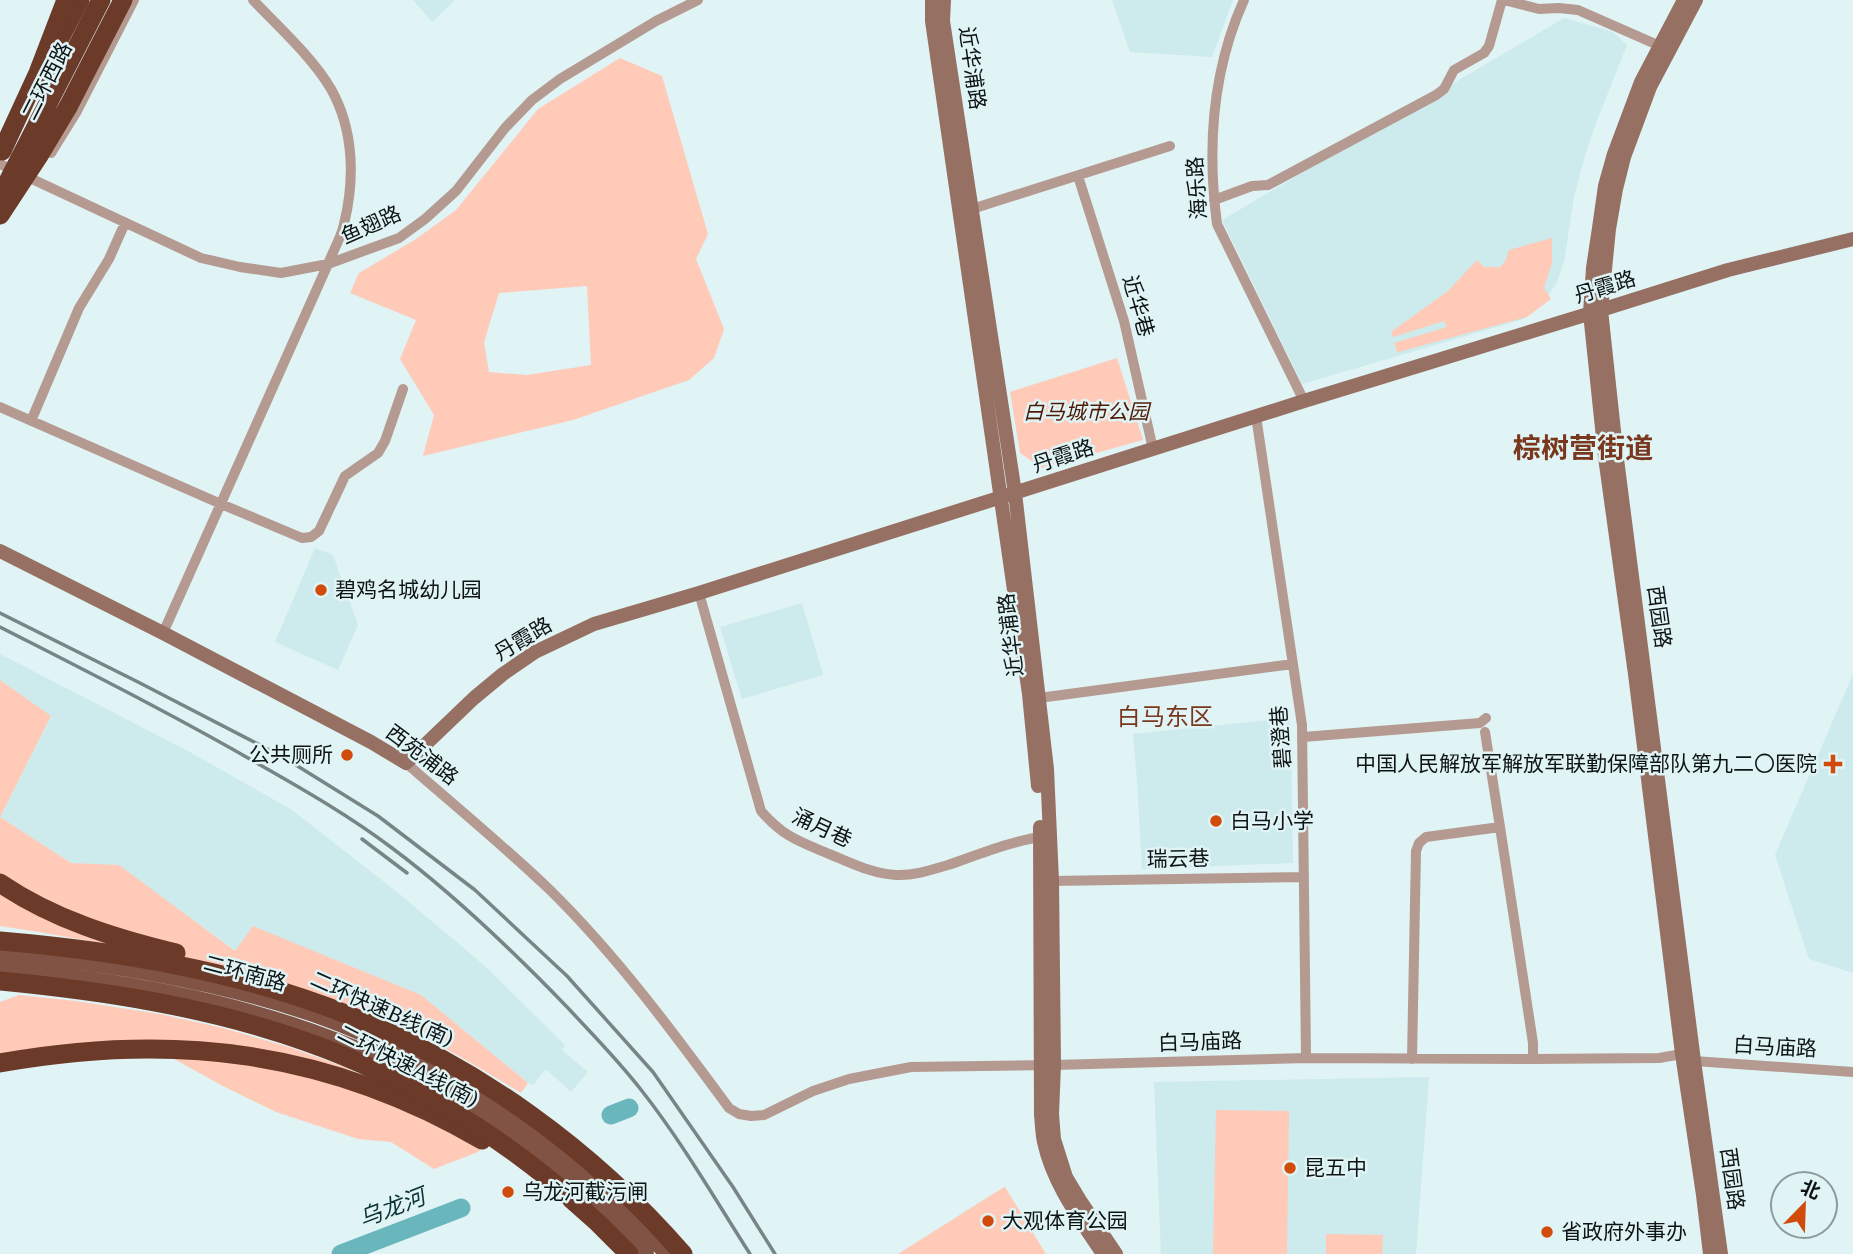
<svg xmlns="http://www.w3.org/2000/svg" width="1853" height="1254" font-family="'Roboto Serif','Noto Sans SC',serif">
	<rect width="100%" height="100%" fill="#e0f3f5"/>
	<!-- built -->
	<path fill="#cdeaec" d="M 413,0 L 455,0 L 432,22 Z
		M 1112,0 L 1233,0 L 1212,57 L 1130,52 Z
		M 1564,18 L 1613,32 L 1627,45 L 1596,123 L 1585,156 L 1574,197 L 1564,262 L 1556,284 L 1544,302 L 1524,319 L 1302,384 L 1222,220 Z
		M 315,548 L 333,555 L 358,625 L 338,670 L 275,642 Z
		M 802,603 L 823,675 L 742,699 L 720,627 Z
		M 0,654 L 188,751 L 292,810 L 402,896 L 486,967 L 565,1045 L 562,1050 L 588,1072 L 571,1092 L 546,1069 L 533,1085 L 528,1083 L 421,995 L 236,951 L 119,866 L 71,863 L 0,817 L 51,717 L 0,680 Z
		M 1853,674 L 1853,973 L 1809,959 L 1775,855 Z
		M 1289,718 L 1291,734 L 1293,863 L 1142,869 L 1137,780 L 1133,734 Z
		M 1429,1077 L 1416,1254 L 1161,1254 L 1154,1082 Z"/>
	<!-- green -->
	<path fill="#ffcab8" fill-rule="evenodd" d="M 620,58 L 662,76 L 708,234 L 696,259 L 724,329 L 714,358 L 689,380 L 573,420 L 423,456 L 434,415 L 400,359 L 416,320 L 350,293 L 359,273 L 416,239 L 456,210 L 538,109 ZM 587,286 L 591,365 L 527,375 L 489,372 L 484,342 L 499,293 Z
		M 1552,238 L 1552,263 L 1544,288 L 1551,299 L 1527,317 L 1402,351 L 1398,353 L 1394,343 L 1447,327 L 1444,321 L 1393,337 L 1391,332 L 1448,291 L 1477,260 L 1484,267 L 1500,267 L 1506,260 L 1509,250 Z
		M 1117,358 L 1143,440 L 1042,468 L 1020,453 L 1010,392 Z
		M 0,680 L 51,716 L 0,817 L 71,863 L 119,865 L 235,951 L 253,926 L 421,995 L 528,1083 L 521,1093 C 482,1069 442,1045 400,1026 C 326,993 246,973 167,957 C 111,945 56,934 0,926 Z
		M 19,995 L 76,1001 L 160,1014 L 223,1028 L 289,1047 L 345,1067 L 425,1112 L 482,1147 L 478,1152 L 434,1169 L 391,1142 L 358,1139 L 276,1112 L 221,1085 L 165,1054 L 50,1062 L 0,1071 L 0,1002 Z
		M 1216,1110 L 1289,1111 L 1287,1254 L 1213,1254 Z
		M 1005,1187 L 1046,1254 L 898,1254 L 1004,1187 Z
		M 1326,1234 L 1383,1235 L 1382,1254 L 1326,1254 Z"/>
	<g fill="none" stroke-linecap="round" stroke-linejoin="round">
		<!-- river -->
		<path stroke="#6ab6bd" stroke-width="19" d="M 611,1115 L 629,1108
			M 341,1254 L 461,1208"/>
		<!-- street -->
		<path stroke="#b49a90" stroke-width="10" d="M 1244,0 C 1212,71 1207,148 1217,224 L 1304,401
			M 1504,0 L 1539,9 L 1559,8 L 1578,10 L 1660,46
			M 51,153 L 77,111 L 134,0
			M 0,164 L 201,258 L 240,267 L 281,273 L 328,264 L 399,238 L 425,219 L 456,191 L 505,128 L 532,100 L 560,79 L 656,21 L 698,0
			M 1078,176 L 1124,321 L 1153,449
			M 1214,200 L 1252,186 L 1268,185 L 1436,95 L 1444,89 L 1454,70 L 1484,53 L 1489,46 L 1502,0
			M 972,209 L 1170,146
			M 0,407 L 221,504 L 302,538 L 311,537 L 319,531 L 345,476 L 378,453 L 385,441 L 403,389
			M 1256,416 L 1302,725 L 1306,1058
			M 31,421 L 79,308 L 109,259 L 125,223
			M 699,593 L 761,811 C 784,837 798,841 829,854 C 850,862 872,874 896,875 C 914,876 931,870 948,865 C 980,854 1014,840 1047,836
			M 163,633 L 328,264 C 333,251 341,238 344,224 C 355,179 354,130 331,89 C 313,58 278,26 253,0
			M 1039,698 L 1293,664
			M 1485,732 L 1500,827
			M 1303,737 L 1480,723 L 1486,718
			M 406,763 C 454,805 504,846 550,890 C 617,956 673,1032 729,1108 L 739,1114 L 751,1116 L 764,1115 L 813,1091 L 849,1079 L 911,1067 L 1054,1065 L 1306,1058 L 1533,1059 L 1659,1058 L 1682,1054
			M 1052,881 L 1304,877
			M 1412,1059 L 1416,851 L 1419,843 L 1426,837 L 1500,827 L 1533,1043 L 1533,1059
			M 1694,1061 L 1853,1072"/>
		<!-- secondary -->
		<path stroke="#967163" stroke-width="14" d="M 932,0 L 932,21 L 1029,694 L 1038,786
			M 944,0 L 943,21 L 1015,493 L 1047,769 L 1052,881 L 1054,1065 L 1052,1114 L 1054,1139 L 1066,1177 L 1081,1202 L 1116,1254
			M 1684,0 L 1641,82 L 1614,154 L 1605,186 L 1599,228 L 1593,268 L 1590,313 L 1605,457 L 1635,674 L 1682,1054 L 1703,1195 L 1710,1254
			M 1696,0 L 1650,87 L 1624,157 L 1616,189 L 1609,229 L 1601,310 L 1617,459 L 1694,1061 L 1721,1254
			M 0,551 L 163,633 L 371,742 L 406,763 L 474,698 L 503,674 L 535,652 L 594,624 L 699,593 L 1304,401 L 1601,310 L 1728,270 L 1853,239
			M 1040,827 L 1041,1115 C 1042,1124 1042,1133 1044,1142 C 1053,1184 1080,1219 1103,1254"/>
		<!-- primary -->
		<path stroke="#805344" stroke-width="16" d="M 0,953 C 107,963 214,980 316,1015 C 451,1063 572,1148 667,1254
			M 0,969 C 115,980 230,999 337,1041 C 455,1086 560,1162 646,1254"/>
		<!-- highway -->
		<path stroke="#6c3a28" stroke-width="19" d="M 54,49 L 80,0
			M 68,107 L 123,0
			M 0,883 C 53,919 114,938 176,953
			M 0,941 C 118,951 240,971 351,1016 C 478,1067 593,1150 683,1254
			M 0,1063 C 173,1032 328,1050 482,1140
			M 571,1199 L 598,1223 L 629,1254"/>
		<!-- rail -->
		<path stroke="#788586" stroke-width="3.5" d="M 0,613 L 138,682 L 283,757 L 378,816 L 475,890 L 567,976 L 653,1072 L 733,1187 L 775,1254
			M 0,627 C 88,672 176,716 262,766 C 306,791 351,817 392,848 C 455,895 513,951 568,1008 C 593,1035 619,1061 642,1091 C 682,1142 715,1199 750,1254
			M 362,839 L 407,873"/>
		<!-- highway-bridge -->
		<path stroke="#6c3a28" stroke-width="19" d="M 2,151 L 38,73 L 66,0
			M 0,197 L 101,0
			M 0,215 L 40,154 L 68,107
			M 0,981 C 104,991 209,1007 307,1042 C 409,1078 504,1137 584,1209"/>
	</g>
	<!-- markers -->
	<g fill="#d14c0b" stroke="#e0f3f5" stroke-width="2.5">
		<circle cx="321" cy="590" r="7"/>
		<circle cx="347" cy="755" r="7"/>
		<path d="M1829.5 753.5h7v7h7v7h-7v7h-7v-7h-7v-7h7z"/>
		<circle cx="1216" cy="821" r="7"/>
		<circle cx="1290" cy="1168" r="7"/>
		<circle cx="508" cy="1192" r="7"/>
		<circle cx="988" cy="1221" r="7"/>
		<circle cx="1547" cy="1232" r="7"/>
	</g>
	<g text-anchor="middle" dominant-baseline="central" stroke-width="5" stroke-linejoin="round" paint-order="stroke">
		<!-- street labels -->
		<g font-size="21" fill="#0e1415" stroke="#e0f3f5">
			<text transform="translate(972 68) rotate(82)">近华浦路</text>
			<text transform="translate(47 81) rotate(-63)">二环西路</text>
			<text transform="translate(1197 188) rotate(-94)">海乐路</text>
			<text transform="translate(371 225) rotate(-24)">鱼翅路</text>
			<text transform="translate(1605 287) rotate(-17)">丹霞路</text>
			<text transform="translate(1138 306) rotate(74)">近华巷</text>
			<text transform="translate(1063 456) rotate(-18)">丹霞路</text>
			<text transform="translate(1659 617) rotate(82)">西园路</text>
			<text transform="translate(1011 635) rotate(-97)">近华浦路</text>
			<text transform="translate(523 639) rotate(-31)">丹霞路</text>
			<text transform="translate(1281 737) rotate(-94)">碧澄巷</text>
			<text transform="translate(422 755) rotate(37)">西苑浦路</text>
			<text transform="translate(822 828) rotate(25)">涌月巷</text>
			<text transform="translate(1178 859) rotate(-1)">瑞云巷</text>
			<text transform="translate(245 973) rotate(15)">二环南路</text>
			<text transform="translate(382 1009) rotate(24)">二环快速B线(南)</text>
			<text transform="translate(1200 1042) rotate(-2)">白马庙路</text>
			<text transform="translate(1775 1047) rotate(3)">白马庙路</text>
			<text transform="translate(408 1066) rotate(27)">二环快速A线(南)</text>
			<text transform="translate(1732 1179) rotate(82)">西园路</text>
		</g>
		<!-- park labels -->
		<g font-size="21" font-style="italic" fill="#4f1a05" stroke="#e0f3f5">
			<text x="1086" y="412">白马城市公园</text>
		</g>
		<!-- poi labels -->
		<g font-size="21" fill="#0e1415" stroke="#e0f3f5" text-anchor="start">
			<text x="335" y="590">碧鸡名城幼儿园</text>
			<text x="333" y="755" text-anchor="end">公共厕所</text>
			<text x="1817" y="764" text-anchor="end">中国人民解放军解放军联勤保障部队第九二〇医院</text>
			<text x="1230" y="821">白马小学</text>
			<text x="1304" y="1168">昆五中</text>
			<text x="522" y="1192">乌龙河截污闸</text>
			<text x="1002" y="1221">大观体育公园</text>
			<text x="1561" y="1232">省政府外事办</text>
		</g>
		<!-- water labels -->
		<g font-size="23" font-style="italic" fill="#0d3337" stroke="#e0f3f5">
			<text transform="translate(392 1208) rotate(-21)">乌龙河</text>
		</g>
		<!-- quarter labels -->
		<g font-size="24" fill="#79371e" stroke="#e0f3f5">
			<text x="1165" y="717">白马东区</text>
		</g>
		<!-- district labels -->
		<g font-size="28" font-weight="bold" fill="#79371e" stroke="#e0f3f5">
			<text x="1583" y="448">棕树营街道</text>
		</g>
	</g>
	<!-- north arrow -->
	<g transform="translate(1804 1205) rotate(23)"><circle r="33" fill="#e0f3f5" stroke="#8c9a9b" stroke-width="2"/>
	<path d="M0-5L12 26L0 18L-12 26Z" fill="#d14c0b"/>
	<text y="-10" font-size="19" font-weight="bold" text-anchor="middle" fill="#0e1415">北</text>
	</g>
</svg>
